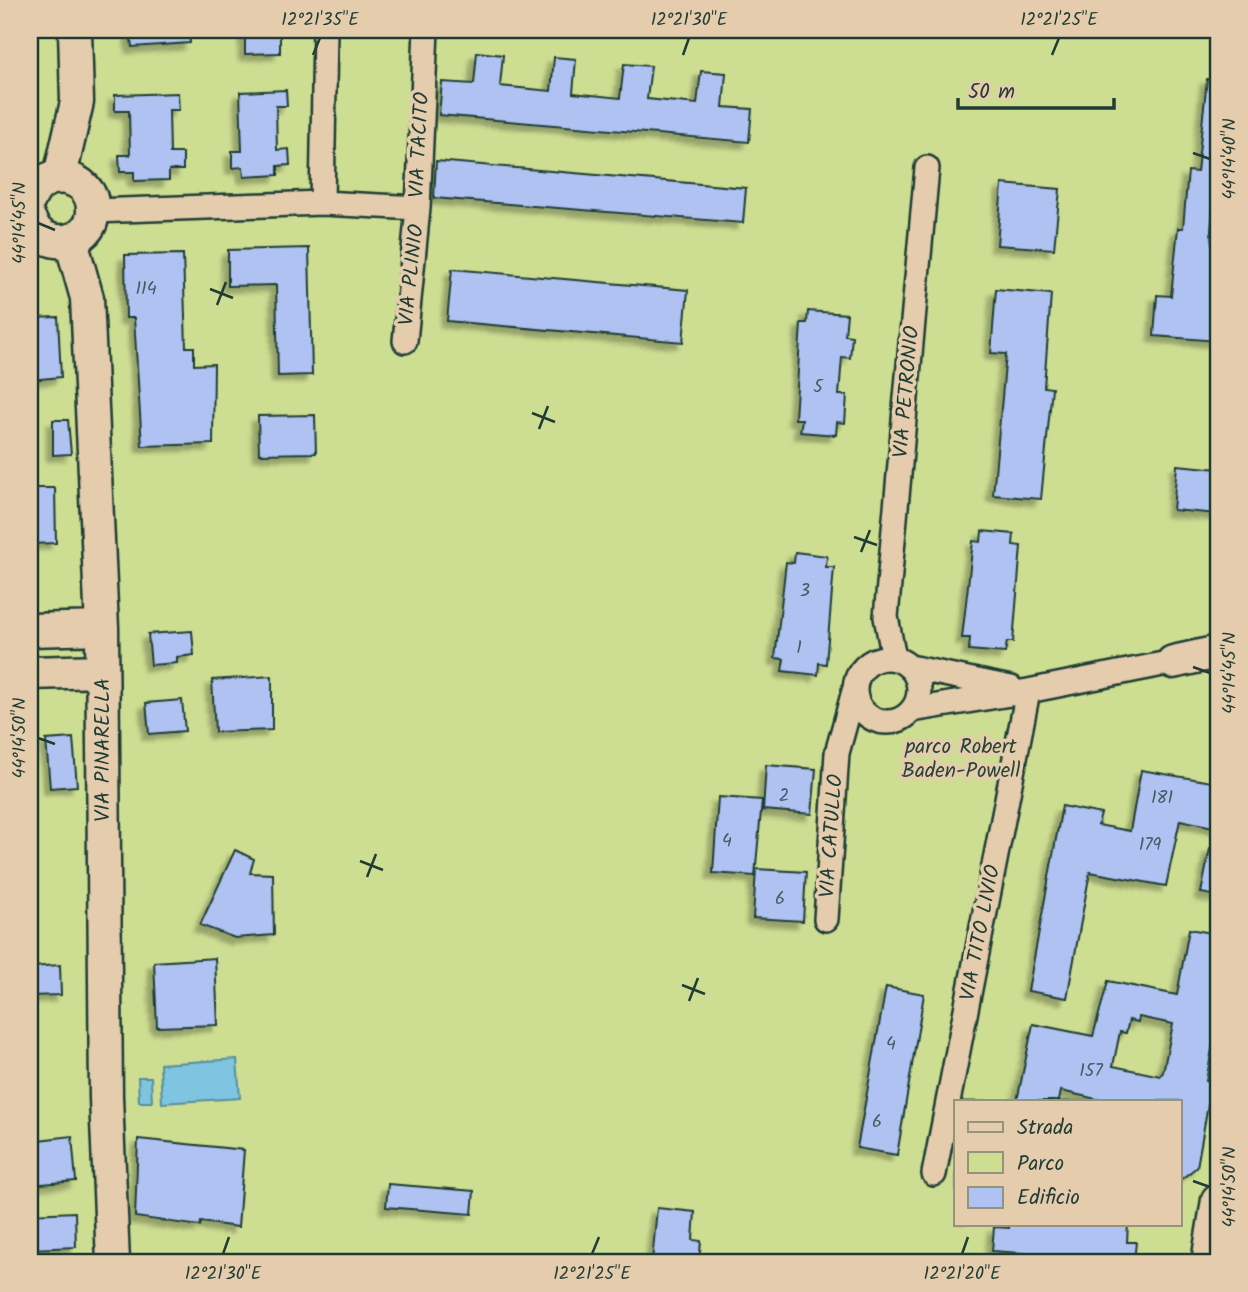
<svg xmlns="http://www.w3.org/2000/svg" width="1248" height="1292" font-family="Kalam,sans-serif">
	<defs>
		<filter id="shadow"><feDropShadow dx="-6" dy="6" stdDeviation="2" flood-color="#0004"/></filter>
	</defs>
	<rect width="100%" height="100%" fill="#e5ccad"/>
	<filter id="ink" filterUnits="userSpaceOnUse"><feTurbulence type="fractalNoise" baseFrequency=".0143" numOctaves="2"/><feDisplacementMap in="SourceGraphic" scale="14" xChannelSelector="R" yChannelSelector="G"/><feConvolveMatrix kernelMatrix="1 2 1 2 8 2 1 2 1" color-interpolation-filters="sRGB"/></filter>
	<g filter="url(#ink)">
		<!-- green -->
		<path fill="#cddd91" stroke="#768d62" stroke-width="2" fill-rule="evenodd" d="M 30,30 L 1218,30 L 1218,1262 L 30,1262 ZM 956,1101 L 1180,1101 L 1180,1224 L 956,1224 Z"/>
		<!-- water -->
		<path fill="#7fc4e0" stroke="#598e9b" stroke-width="2" d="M 237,1059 L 240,1098 L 162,1103 L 160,1064 Z
			M 138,1077 L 151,1077 L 152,1102 L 139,1102 Z"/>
		<!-- building -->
		<path fill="#afc2f1" stroke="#1f3d34" stroke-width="2" fill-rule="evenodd" filter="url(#shadow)" d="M 130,30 L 189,30 L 190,43 L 132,47 Z
			M 245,30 L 280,30 L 280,53 L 245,54 Z
			M 477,52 L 503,55 L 500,86 L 551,91 L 554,57 L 576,59 L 573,93 L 620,98 L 624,64 L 651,66 L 647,99 L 697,104 L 701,71 L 726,73 L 723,107 L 752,109 L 749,142 L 439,115 L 442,82 L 474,84 Z
			M 1207,79 L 1218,80 L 1218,185 L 1215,185 L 1211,231 L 1212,245 L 1218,246 L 1218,341 L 1154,336 L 1157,295 L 1171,296 L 1178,228 L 1183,228 L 1188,171 L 1197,172 Z
			M 286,90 L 287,106 L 276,106 L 277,150 L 289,149 L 290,165 L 278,166 L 278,175 L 244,177 L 243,167 L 232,168 L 232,151 L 242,151 L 240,92 Z
			M 178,93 L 179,110 L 169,110 L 170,153 L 183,153 L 183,170 L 169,170 L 169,180 L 134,181 L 134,172 L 120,172 L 119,155 L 130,155 L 129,111 L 115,111 L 115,95 Z
			M 436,161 L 746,188 L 743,223 L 434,198 Z
			M 1002,184 L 1060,189 L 1054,249 L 997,245 Z
			M 309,248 L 312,375 L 278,376 L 276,285 L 228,286 L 228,250 Z
			M 183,254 L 186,347 L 194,347 L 194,365 L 214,364 L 213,444 L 142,446 L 134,318 L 126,318 L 125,255 Z
			M 452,269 L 688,290 L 683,342 L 447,321 Z
			M 996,289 L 1051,294 L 1044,387 L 1052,388 L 1041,499 L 993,495 L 1006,354 L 991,353 Z
			M 808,311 L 847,314 L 845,335 L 852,336 L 850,358 L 842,357 L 839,395 L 847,395 L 845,423 L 837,422 L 836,435 L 800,432 L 802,419 L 795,419 L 801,323 L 807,323 Z
			M 58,317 L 61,377 L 30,380 L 30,318 Z
			M 315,415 L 316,453 L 259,454 L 258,416 Z
			M 53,420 L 68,420 L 71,454 L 53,455 Z
			M 1177,465 L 1218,469 L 1218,514 L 1173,510 Z
			M 30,488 L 55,488 L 56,543 L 30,544 Z
			M 982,531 L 1014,534 L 1013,545 L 1021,546 L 1013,642 L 1007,642 L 1005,653 L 969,650 L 970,638 L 962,638 L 973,541 L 981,542 Z
			M 795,552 L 827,556 L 826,567 L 834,567 L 826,664 L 819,663 L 818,675 L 782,671 L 784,659 L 775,658 L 786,562 L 794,563 Z
			M 192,631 L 194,655 L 177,657 L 177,663 L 151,665 L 148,634 Z
			M 272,676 L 272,730 L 215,732 L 212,680 Z
			M 182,700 L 185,731 L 149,734 L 146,703 Z
			M 73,738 L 77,786 L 50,788 L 46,740 Z
			M 766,765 L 816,769 L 812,814 L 763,810 Z
			M 1141,770 L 1218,783 L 1218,828 L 1180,820 L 1166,886 L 1090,872 L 1067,998 L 1028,991 L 1062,806 L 1101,814 L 1098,825 L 1130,831 Z
			M 718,797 L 762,800 L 755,876 L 713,873 Z
			M 1210,848 L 1218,849 L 1218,896 L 1201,893 Z
			M 235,850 L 254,859 L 250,873 L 273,874 L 274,935 L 235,938 L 200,925 Z
			M 756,869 L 806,872 L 803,921 L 753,918 Z
			M 1189,929 L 1218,934 L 1218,1018 L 1206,1081 L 1212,1082 L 1197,1167 L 1180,1180 L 1180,1101 L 1105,1101 L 1061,1091 L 1059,1101 L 1017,1101 L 1033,1024 L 1093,1036 L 1108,981 L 1177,995 ZM 1139,1017 L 1173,1024 L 1163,1072 L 1160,1076 L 1113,1066 L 1120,1032 L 1126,1033 L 1129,1020 L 1138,1022 Z
			M 215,958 L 218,1025 L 157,1027 L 154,962 Z
			M 60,965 L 61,995 L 30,996 L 30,967 Z
			M 886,987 L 924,994 L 897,1155 L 857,1148 Z
			M 72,1136 L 76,1181 L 30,1185 L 30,1141 Z
			M 138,1139 L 244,1150 L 238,1227 L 201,1222 L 200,1226 L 135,1217 Z
			M 388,1184 L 474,1191 L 472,1214 L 386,1207 Z
			M 657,1208 L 695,1212 L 693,1240 L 701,1241 L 699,1262 L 652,1262 Z
			M 75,1212 L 76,1247 L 30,1249 L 30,1214 Z
			M 1009,1224 L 1128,1224 L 1127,1242 L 1136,1242 L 1134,1261 L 992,1251 L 994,1227 L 1009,1228 Z"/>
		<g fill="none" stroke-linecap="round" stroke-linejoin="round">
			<defs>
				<path id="street" d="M 322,203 L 325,30
					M 93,211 L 322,203 L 418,208 L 426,30
					M 405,341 L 418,208
					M855 690a32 32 0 1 1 64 0a32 32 0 1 1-64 0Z
					M 894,658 L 886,617 L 927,168
					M 910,667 L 1011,688
					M 912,710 L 1028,691 L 1173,662
					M 826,919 L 837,753 L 854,691
					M 934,1174 L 1028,691"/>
				<path id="secondary" d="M 60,176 L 77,102 L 75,30
					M 30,198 C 42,165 93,174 93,210 C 93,246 42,253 30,220
					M 71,241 L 87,298 L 102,628 L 106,1098 L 113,1262
					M 30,630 L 102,628
					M 1173,662 L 1218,652
					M 30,673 L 102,671
					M 1208,1262 L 1218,1200"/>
			</defs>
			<!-- street casing -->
			<use href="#street" stroke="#1f3d34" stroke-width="28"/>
			<!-- secondary casing -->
			<use href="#secondary" stroke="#1f3d34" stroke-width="37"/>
			<!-- street -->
			<use href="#street" stroke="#e5ccad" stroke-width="23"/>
			<!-- secondary -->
			<use href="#secondary" stroke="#e5ccad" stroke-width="32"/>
		</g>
	</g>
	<!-- ticks -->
	<path fill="none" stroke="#1f3d34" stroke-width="2.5" d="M 313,55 L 320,38M 683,55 L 689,38M 1052,55 L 1059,38M 1193,153 L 1210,159M 38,223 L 55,230M 210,289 L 233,298M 217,305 L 226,282M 532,413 L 555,422M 539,429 L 548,406M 854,537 L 877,545M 861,552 L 870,530M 1193,667 L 1210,673M 38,738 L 55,744M 360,861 L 383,870M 367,877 L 376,854M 682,985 L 705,994M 689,1001 L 698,978M 1193,1181 L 1210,1187M 223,1254 L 229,1237M 592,1254 L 599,1237M 962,1254 L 968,1237"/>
	<g text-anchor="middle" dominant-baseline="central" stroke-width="7" stroke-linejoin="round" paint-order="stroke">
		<!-- number labels -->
		<g font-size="18" fill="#435e63">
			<text x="146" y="289">114</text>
			<text x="818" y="387">5</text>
			<text x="805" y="591">3</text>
			<text x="799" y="648">1</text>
			<text x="784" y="796">2</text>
			<text x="1162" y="798">181</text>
			<text x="727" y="841">4</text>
			<text x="1150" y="845">179</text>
			<text x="780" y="899">6</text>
			<text x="891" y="1044">4</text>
			<text x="1091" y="1071">157</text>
			<text x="877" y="1122">6</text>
		</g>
		<!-- street labels -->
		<g font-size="21" fill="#1f3d34" stroke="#e5ccad">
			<text transform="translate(420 145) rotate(-87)">VIA TACITO</text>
			<text transform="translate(412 275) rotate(-84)">VIA PLINIO</text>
			<text transform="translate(907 392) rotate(-85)">VIA PETRONIO</text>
			<text transform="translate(103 750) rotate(-90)">VIA PINARELLA</text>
			<text transform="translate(832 836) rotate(-86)">VIA CATULLO</text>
			<text transform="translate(981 933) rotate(-79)">VIA TITO LIVIO</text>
		</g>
		<!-- park labels -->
		<g font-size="21" fill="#284539" stroke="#e5ccad">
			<text x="961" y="747">parco Robert<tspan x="961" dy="24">Baden-Powell</tspan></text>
		</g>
	</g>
	<!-- margin -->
	<rect width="1248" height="1292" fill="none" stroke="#e5ccad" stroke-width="77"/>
	<!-- legend -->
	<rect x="954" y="1100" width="228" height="126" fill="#e5ccad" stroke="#96937d" stroke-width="2"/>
	<rect x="968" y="1122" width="35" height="10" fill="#e5ccad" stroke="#96937d" stroke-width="2"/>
	<text x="1017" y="1134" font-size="21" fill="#1f3d34">Strada</text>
	<rect x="968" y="1152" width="35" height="21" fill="#cddd91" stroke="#96937d" stroke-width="2"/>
	<text x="1017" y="1170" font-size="21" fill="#1f3d34">Parco</text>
	<rect x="968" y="1187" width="35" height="21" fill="#afc2f1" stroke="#96937d" stroke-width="2"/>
	<text x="1017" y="1204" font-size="21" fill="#1f3d34">Edificio</text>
	<!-- scale -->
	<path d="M958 98v10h156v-10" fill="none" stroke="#1f3d34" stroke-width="3.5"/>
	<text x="968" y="98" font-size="21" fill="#1f3d34" stroke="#e5ccad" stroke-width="5" paint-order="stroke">50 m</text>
	<rect x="38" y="38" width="1172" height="1216" fill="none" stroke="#1f3d34" stroke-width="2.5"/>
	<g font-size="18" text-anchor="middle" fill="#1f3d34">
		<text x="320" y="25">12°21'35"E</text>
		<text x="689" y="25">12°21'30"E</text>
		<text x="1059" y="25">12°21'25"E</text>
		<text transform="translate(1229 159) rotate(-90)" y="6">44°14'40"N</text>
		<text transform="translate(19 223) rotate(-90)" y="6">44°14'45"N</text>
		<text transform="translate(1229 673) rotate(-90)" y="6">44°14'45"N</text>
		<text transform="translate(19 738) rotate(-90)" y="6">44°14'50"N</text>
		<text transform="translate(1229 1187) rotate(-90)" y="6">44°14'50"N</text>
		<text x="223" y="1279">12°21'30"E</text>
		<text x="592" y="1279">12°21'25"E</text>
		<text x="962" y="1279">12°21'20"E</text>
	</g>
</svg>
